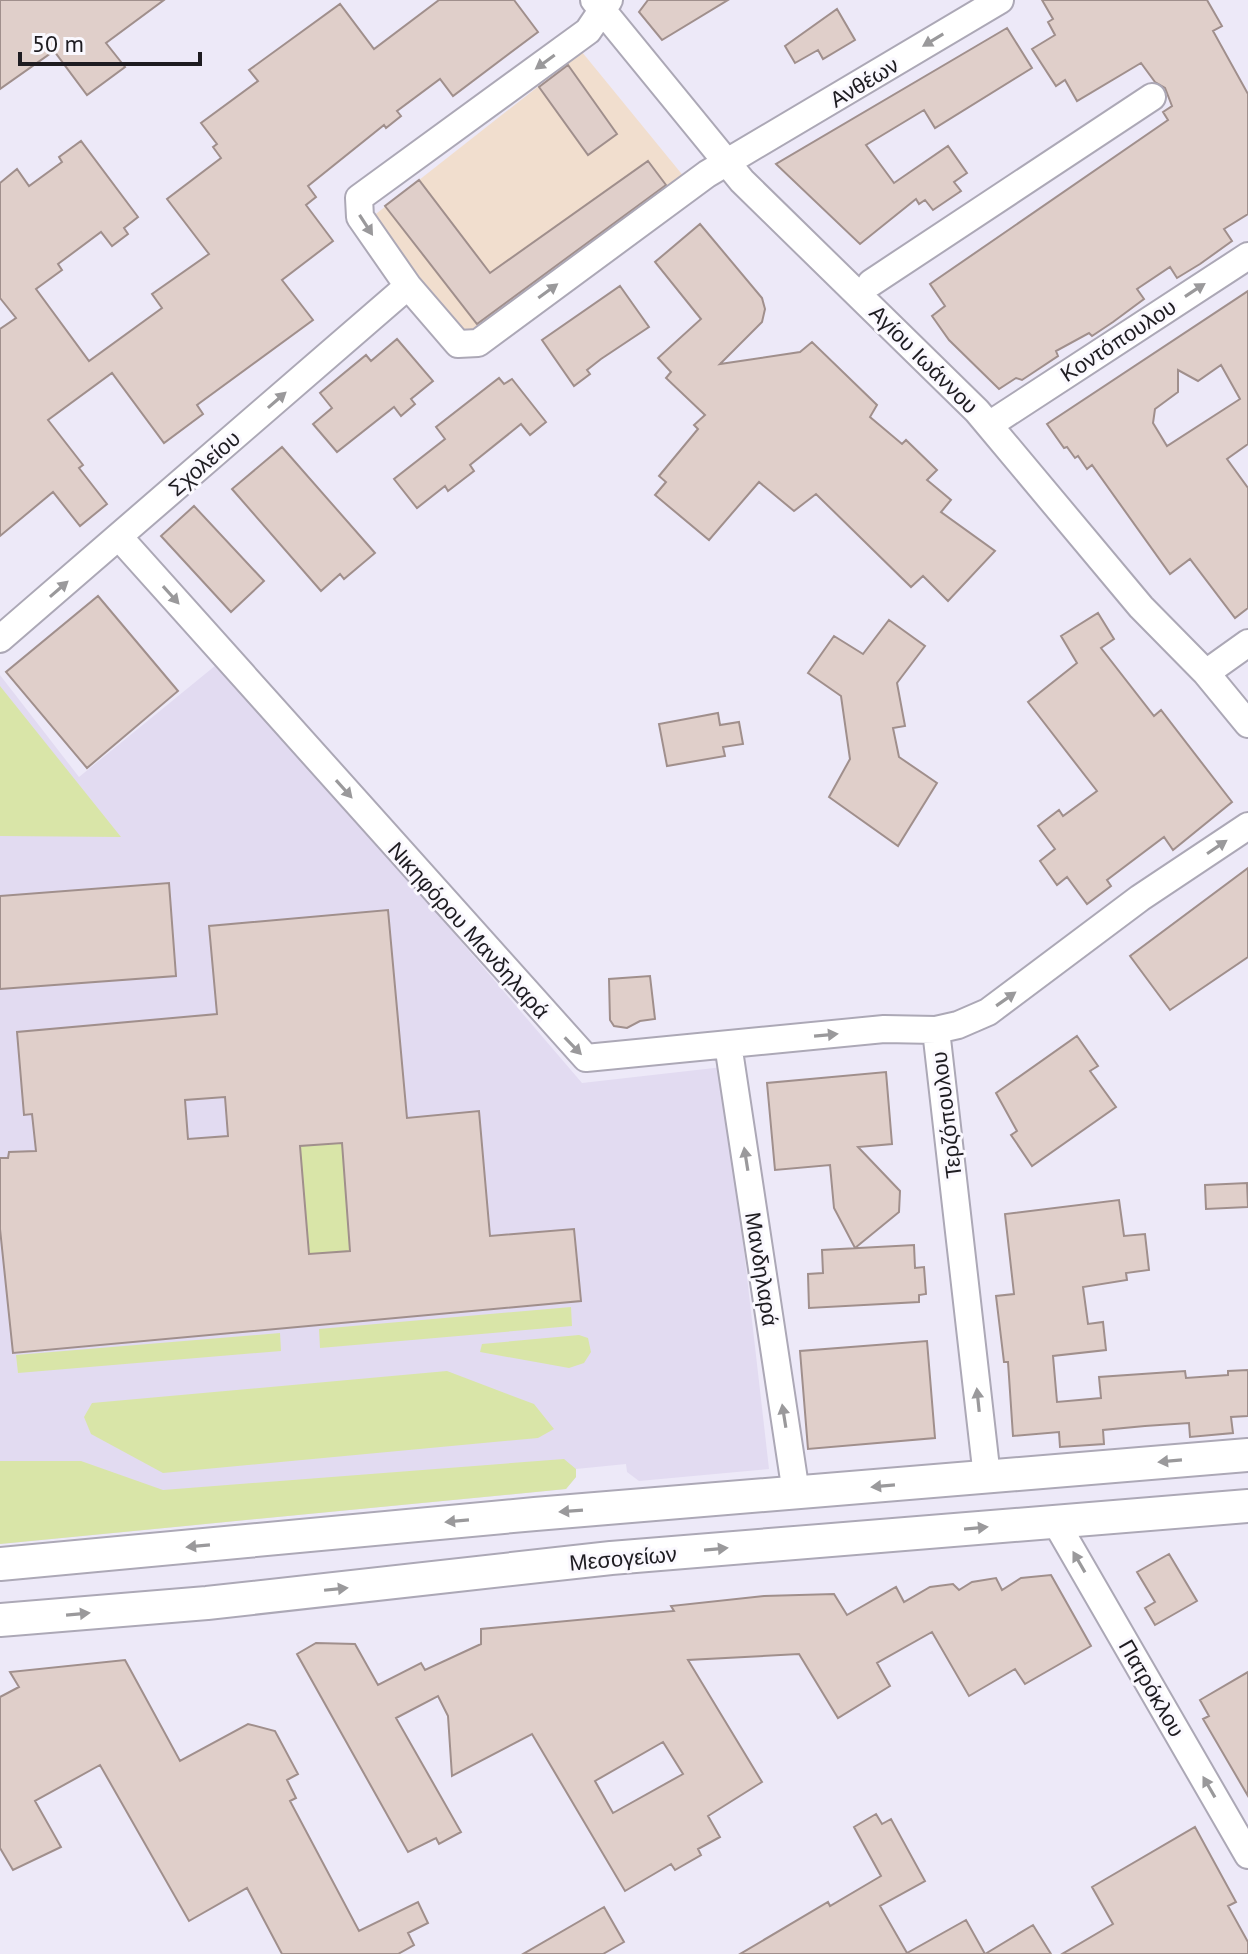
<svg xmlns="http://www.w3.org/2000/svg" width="1248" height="1954" font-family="'PT Sans',sans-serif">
	<rect width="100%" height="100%" fill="#ede9f8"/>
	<!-- built -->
	<path fill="#e2dbf1" d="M 221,661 L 582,1083 L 723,1067 L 769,1469 L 639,1481 L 627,1472 L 626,1464 L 576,1469 L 576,1477 L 566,1489 L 0,1544 L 0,675 L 79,777 Z"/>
	<!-- education -->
	<path fill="#f1dece" d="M 582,52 L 685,178 L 463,340 L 372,217 Z"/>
	<!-- green -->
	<path fill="#d9e5a8" d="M 0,686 L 121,837 L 0,836 Z
		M 342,1143 L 350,1251 L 309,1254 L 300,1146 Z
		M 571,1307 L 572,1326 L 320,1348 L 319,1329 Z
		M 280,1333 L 281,1351 L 18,1373 L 16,1355 Z
		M 579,1335 L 588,1338 L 591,1352 L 584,1363 L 569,1368 L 480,1352 L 482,1344 Z
		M 447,1371 L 534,1404 L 554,1429 L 538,1438 L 163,1473 L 91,1434 L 84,1417 L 92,1403 Z
		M 564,1459 L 576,1469 L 576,1477 L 566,1489 L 0,1544 L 0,1461 L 81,1461 L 163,1490 Z"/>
	<!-- building -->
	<path fill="#e0cfca" stroke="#a08f8c" stroke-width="2" fill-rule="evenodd" d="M 0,0 L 164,0 L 106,43 L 125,67 L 87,95 L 54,51 L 0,89 Z
		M 439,0 L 514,0 L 538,32 L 453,96 L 440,79 L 397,111 L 401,116 L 386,128 L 384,125 L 308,186 L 316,197 L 306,205 L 333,241 L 282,280 L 313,320 L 197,405 L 203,414 L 164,443 L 112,373 L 48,420 L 83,465 L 79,468 L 107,504 L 80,526 L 53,492 L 0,536 L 0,329 L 16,318 L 0,298 L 0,183 L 17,169 L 29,186 L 62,162 L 59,157 L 81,141 L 138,217 L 124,228 L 128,234 L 112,246 L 101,232 L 58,264 L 62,270 L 36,289 L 89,361 L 162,308 L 152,294 L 209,254 L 167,199 L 221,158 L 213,147 L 217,144 L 201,123 L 258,81 L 249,70 L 340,4 L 374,49 Z
		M 648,0 L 728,0 L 662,40 L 639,12 Z
		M 1042,0 L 1207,0 L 1222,26 L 1213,31 L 1248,94 L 1248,214 L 1224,229 L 1232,241 L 1200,264 L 1177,278 L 1170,267 L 1137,289 L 1144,299 L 1113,322 L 1092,336 L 1089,333 L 1056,351 L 1058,356 L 1022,380 L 1016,378 L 999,389 L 949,340 L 932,316 L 945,306 L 930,284 L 1168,120 L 1163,112 L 1172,106 L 1165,88 L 1155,82 L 1141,63 L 1077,101 L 1065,80 L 1056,86 L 1032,49 L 1055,35 L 1048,22 L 1053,19 Z
		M 837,9 L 855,40 L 823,59 L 818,50 L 795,63 L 785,46 Z
		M 1007,28 L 1032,68 L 935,128 L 924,110 L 866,145 L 894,183 L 948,146 L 967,173 L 954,182 L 961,191 L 933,210 L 925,200 L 919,204 L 916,199 L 860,244 L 776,164 Z
		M 568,65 L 617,134 L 588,155 L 539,87 Z
		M 648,161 L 666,185 L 477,324 L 385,206 L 419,180 L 490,273 Z
		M 700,224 L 762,298 L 765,309 L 762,322 L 720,364 L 800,352 L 812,342 L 877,405 L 870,417 L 902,444 L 906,440 L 937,470 L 927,480 L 951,500 L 941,512 L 995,551 L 948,601 L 923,576 L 911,587 L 816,494 L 794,511 L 759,482 L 709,540 L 655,495 L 666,482 L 659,476 L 698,429 L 694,425 L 705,415 L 666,378 L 671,372 L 658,358 L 701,319 L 655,262 Z
		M 620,286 L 649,327 L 601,359 L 587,370 L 590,374 L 574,386 L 542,340 Z
		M 1248,291 L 1248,444 L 1227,459 L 1248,488 L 1248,608 L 1235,618 L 1190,559 L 1170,574 L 1092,465 L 1087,469 L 1078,456 L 1075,458 L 1067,447 L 1064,448 L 1047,424 ZM 1221,365 L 1240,399 L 1167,446 L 1153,423 L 1155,409 L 1178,392 L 1178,370 L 1198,381 Z
		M 397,339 L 433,381 L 411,399 L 415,404 L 401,416 L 394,407 L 337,452 L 313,424 L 332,408 L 320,393 L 366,355 L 371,361 Z
		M 499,378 L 504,384 L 512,379 L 546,422 L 530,435 L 521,424 L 470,465 L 474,471 L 448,491 L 445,486 L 417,508 L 394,479 L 445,439 L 436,427 Z
		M 282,447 L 375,553 L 344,579 L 340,574 L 321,591 L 232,489 Z
		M 194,506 L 264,581 L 231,612 L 161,536 Z
		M 98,596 L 178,691 L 87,768 L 6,672 Z
		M 1098,613 L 1114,639 L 1101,648 L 1154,716 L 1161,710 L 1232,802 L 1173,850 L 1164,837 L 1107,880 L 1111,886 L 1087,904 L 1067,877 L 1057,885 L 1040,861 L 1055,849 L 1038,826 L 1059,810 L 1063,816 L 1097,791 L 1028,702 L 1077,663 L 1061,636 Z
		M 889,620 L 925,646 L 897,683 L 905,726 L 893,728 L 899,757 L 937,783 L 898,846 L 829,797 L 850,759 L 841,696 L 808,673 L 834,636 L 863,654 Z
		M 718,713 L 720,725 L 739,722 L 743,744 L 723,747 L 725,756 L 667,766 L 659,724 Z
		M 1248,868 L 1248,957 L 1170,1010 L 1130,956 Z
		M 169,883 L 176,976 L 0,989 L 0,896 Z
		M 388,910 L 407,1118 L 479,1111 L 490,1236 L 574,1229 L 581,1301 L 13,1353 L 0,1229 L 0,1158 L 8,1158 L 9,1152 L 36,1151 L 32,1114 L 24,1115 L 17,1032 L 217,1014 L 209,926 ZM 225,1097 L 228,1136 L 188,1139 L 185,1100 ZM 342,1143 L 350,1251 L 309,1254 L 300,1146 Z
		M 650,976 L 655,1019 L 640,1021 L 627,1028 L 614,1026 L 610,1020 L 609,979 Z
		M 1077,1036 L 1098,1066 L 1090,1071 L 1116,1107 L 1032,1166 L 1011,1135 L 1017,1131 L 996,1093 Z
		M 886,1072 L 892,1144 L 858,1147 L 900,1191 L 899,1212 L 855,1248 L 834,1208 L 830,1165 L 775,1170 L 767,1083 Z
		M 1247,1183 L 1248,1207 L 1206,1209 L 1205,1185 Z
		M 1119,1200 L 1124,1236 L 1145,1234 L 1149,1270 L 1126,1273 L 1127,1280 L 1083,1287 L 1088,1324 L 1103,1322 L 1106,1350 L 1053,1356 L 1057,1402 L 1101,1398 L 1099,1377 L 1185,1371 L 1186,1378 L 1228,1375 L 1228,1371 L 1248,1370 L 1248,1416 L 1231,1417 L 1233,1433 L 1190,1437 L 1189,1423 L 1145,1426 L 1103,1430 L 1104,1444 L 1060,1447 L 1059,1432 L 1013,1436 L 1008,1362 L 1004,1362 L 996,1296 L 1014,1294 L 1005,1214 Z
		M 914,1245 L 915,1268 L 924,1267 L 926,1294 L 919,1295 L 919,1302 L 809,1308 L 808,1274 L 823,1273 L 822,1250 Z
		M 927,1341 L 935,1438 L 808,1449 L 800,1351 Z
		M 1169,1554 L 1197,1601 L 1155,1625 L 1145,1608 L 1155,1602 L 1137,1572 Z
		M 1051,1575 L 1091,1646 L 1025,1684 L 1015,1669 L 969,1696 L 932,1632 L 877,1663 L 890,1686 L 838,1718 L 799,1654 L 688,1660 L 762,1782 L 708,1816 L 720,1837 L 698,1849 L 701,1855 L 675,1870 L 671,1864 L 625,1891 L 532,1734 L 452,1776 L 448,1716 L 438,1696 L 396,1718 L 461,1832 L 439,1844 L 436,1838 L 408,1852 L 297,1654 L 316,1643 L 355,1644 L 378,1685 L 421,1663 L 425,1670 L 481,1644 L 481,1629 L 674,1611 L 671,1606 L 764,1596 L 834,1594 L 847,1615 L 896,1587 L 904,1602 L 930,1587 L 953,1584 L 959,1590 L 972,1582 L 996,1578 L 1002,1590 L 1021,1578 ZM 663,1742 L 683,1774 L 613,1813 L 595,1781 Z
		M 125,1660 L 180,1761 L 248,1724 L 275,1731 L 298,1774 L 287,1780 L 296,1798 L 290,1801 L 359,1931 L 418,1902 L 428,1923 L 408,1933 L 414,1945 L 398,1954 L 282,1954 L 247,1888 L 189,1921 L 100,1765 L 35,1801 L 61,1847 L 13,1870 L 0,1848 L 0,1697 L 19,1687 L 10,1672 Z
		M 1248,1672 L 1248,1796 L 1203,1719 L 1209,1716 L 1200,1700 Z
		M 876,1814 L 882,1824 L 891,1819 L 925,1881 L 880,1906 L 907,1953 L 966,1920 L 985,1954 L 1033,1925 L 1051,1954 L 740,1954 L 828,1902 L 830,1906 L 881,1876 L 854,1827 Z
		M 1195,1827 L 1236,1902 L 1228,1906 L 1248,1942 L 1248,1954 L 1062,1954 L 1113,1924 L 1092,1887 Z
		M 604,1907 L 624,1942 L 603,1954 L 523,1954 Z"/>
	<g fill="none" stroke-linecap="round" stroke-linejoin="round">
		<defs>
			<path id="minor" d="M 594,0 L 742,181 L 977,411 L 1141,607 L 1206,673 L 1248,724
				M 609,0 L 588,31 L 359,198 L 360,217 L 408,286 L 458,344 L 478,343 L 707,174 L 1000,0
				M 871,283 L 1152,97
				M 989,425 L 1248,256
				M 119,537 L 586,1058 L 884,1029 L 936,1030 L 958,1025 L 988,1012 L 1140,898 L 1248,826
				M 0,639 L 408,286
				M 1206,673 L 1248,643
				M 936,1030 L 987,1477
				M 728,1044 L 796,1493
				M 1055,1521 L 1248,1855"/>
			<path id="major" d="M 0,1564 L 535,1514 L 1248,1455
				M 0,1620 L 207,1603 L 611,1558 L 1248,1506"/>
		</defs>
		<!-- minor casing -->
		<use href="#minor" stroke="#aca8b6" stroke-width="30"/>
		<!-- major casing -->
		<use href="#major" stroke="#aca8b6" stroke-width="36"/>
		<!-- minor -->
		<use href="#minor" stroke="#fff" stroke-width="26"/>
		<!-- major -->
		<use href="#major" stroke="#fff" stroke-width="32"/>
	</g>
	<!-- one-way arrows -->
	<defs><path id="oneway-solid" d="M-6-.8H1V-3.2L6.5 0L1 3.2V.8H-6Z" transform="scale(2)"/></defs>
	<g fill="#9a999b">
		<use href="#oneway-solid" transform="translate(933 40) rotate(149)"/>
		<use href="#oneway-solid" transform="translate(545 62) rotate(144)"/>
		<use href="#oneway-solid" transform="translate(366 225) rotate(57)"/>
		<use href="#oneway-solid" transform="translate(1195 290) rotate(-33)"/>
		<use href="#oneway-solid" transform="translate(548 291) rotate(-36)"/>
		<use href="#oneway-solid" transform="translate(277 400) rotate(-41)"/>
		<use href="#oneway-solid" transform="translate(59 589) rotate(-41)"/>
		<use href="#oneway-solid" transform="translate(171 595) rotate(48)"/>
		<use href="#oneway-solid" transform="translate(344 789) rotate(48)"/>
		<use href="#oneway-solid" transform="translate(1217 847) rotate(-34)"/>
		<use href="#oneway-solid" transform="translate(1006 999) rotate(-35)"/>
		<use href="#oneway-solid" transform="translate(826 1035) rotate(-5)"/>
		<use href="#oneway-solid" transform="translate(573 1046) rotate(46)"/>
		<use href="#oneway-solid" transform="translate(746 1159) rotate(-99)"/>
		<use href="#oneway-solid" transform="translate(978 1400) rotate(-96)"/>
		<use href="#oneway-solid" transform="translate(784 1416) rotate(-99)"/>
		<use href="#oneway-solid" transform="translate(1170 1461) rotate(175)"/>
		<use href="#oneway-solid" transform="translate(883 1486) rotate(175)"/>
		<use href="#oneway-solid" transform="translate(571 1511) rotate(176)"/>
		<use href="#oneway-solid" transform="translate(457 1521) rotate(175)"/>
		<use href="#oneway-solid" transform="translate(976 1528) rotate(-5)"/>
		<use href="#oneway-solid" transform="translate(198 1546) rotate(175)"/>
		<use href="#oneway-solid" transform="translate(716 1549) rotate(-5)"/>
		<use href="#oneway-solid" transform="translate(1079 1562) rotate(-120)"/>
		<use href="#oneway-solid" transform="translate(336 1589) rotate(-6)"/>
		<use href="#oneway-solid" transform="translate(78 1614) rotate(-5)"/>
		<use href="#oneway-solid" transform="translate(1209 1787) rotate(-120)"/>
	</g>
	<g text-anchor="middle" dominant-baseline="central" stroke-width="6" stroke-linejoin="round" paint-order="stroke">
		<!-- street labels -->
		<g font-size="22" fill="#1e1c21" stroke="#faf8fe">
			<text transform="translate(864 82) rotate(-31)">Ανθέων</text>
			<text transform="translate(1118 340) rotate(-33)">Κοντόπουλου</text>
			<text transform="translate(924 359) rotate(45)">Αγίου Ιωάννου</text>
			<text transform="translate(204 463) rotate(-41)">Σχολείου</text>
			<text transform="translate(469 930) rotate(48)">Νικηφόρου Μανδηλαρά</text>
			<text transform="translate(946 1115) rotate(-97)">Τερζόπουλου</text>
			<text transform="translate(762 1269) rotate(81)">Μανδηλαρά</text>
			<text transform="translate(623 1558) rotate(-5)">Μεσογείων</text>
			<text transform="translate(1152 1688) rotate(60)">Πατρόκλου</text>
		</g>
	</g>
	<!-- scale -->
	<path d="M20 52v12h180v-12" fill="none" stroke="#1e1c21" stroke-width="4"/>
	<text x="32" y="52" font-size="24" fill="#1e1c21" stroke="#faf8fe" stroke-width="6" paint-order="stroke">50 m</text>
</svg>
